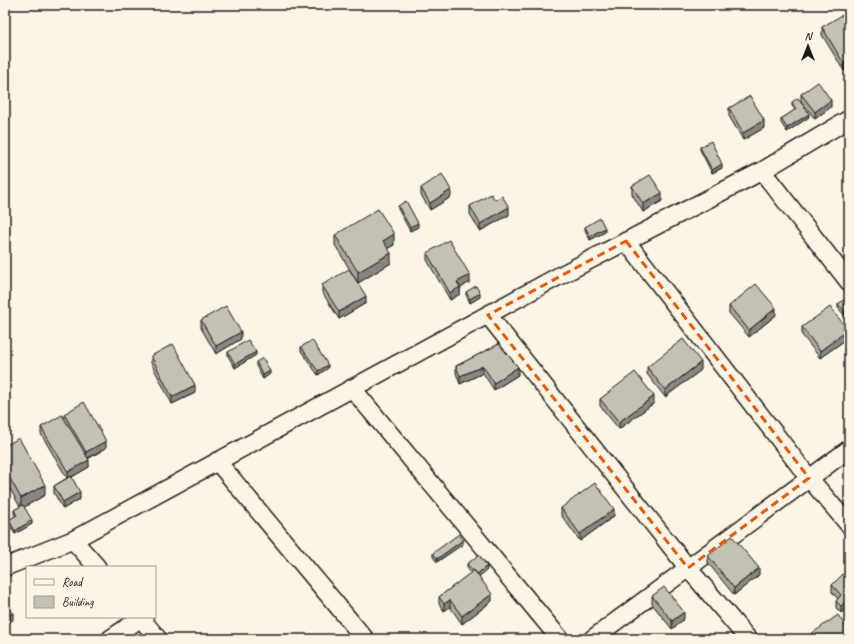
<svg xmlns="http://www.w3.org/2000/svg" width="854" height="644" font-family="Caveat,sans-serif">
	<rect width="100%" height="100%" fill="#fcf5e5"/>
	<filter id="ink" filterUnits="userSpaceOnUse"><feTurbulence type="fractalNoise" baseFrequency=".025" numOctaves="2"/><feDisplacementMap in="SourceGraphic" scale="8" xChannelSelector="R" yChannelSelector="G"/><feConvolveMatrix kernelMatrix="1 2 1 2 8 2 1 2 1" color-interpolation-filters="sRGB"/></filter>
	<g filter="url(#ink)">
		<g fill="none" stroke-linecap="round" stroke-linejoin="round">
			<defs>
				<path id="street" d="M 762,171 L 849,282
					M 626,241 L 809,478 L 849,525
					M 488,315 L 688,568 L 748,639
					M 352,388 L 560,639
					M 217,461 L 365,639
					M 73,540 L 97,567
					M 5,567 L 73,540 L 559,276 L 762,171 L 849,119
					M 140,617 L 158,639
					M 110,639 L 141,618
					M 592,639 L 849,449"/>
			</defs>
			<!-- street casing -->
			<use href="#street" stroke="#1c1c1c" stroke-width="20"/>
			<!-- street -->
			<use href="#street" stroke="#fcf5e5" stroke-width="17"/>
		</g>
		<!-- wall -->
		<path fill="#a9a59a" stroke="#1c1c1c" d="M 849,25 L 844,71 L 822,35 L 822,27 Z
			M 801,94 L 831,107 L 815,119 L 801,101 Z
			M 792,102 L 809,117 L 787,132 L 781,123 L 781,119 L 795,110 L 792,106 Z
			M 729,108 L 764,128 L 743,140 L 729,116 Z
			M 700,147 L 722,168 L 712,173 L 700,150 Z
			M 632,186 L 662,201 L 643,212 L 632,194 Z
			M 421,188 L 451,197 L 430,210 L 421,195 Z
			M 495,200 L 509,215 L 480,231 L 470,214 L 470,206 Z
			M 398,206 L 418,227 L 410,231 L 398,209 Z
			M 585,227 L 605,232 L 590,240 L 585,230 Z
			M 335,235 L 394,245 L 388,248 L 391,263 L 358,283 L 335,245 Z
			M 427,253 L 470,282 L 460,288 L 460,294 L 450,300 L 427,260 Z
			M 322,285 L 366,303 L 339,319 L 322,292 Z
			M 466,292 L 480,297 L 470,303 L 466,295 Z
			M 849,299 L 849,313 L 845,316 L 838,308 L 838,304 Z
			M 729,306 L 776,315 L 749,337 L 729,313 Z
			M 201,320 L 241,339 L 216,354 L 201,328 Z
			M 802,327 L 848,338 L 820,358 L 802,335 Z
			M 499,344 L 518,375 L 494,390 L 483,373 L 460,384 L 456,373 L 456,366 Z
			M 301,347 L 328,368 L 318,375 L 301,351 Z
			M 228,352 L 256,355 L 235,368 L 228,356 Z
			M 151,356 L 195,393 L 172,404 L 151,363 Z
			M 256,362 L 270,374 L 263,379 L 256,366 Z
			M 647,367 L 701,370 L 665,397 L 647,374 Z
			M 600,399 L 654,403 L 619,429 L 600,406 Z
			M 64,414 L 106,448 L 88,459 L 89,467 L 72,477 L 80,499 L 63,509 L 54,493 L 54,486 L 67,478 L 41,434 L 41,427 L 64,418 Z
			M 5,446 L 45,495 L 24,507 L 32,524 L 15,534 L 9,524 L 9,520 L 15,516 L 14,514 L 14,510 L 20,507 L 5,480 Z
			M 561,508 L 614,516 L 580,541 L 561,515 Z
			M 463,544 L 437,562 L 433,557 L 433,553 Z
			M 708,556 L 759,575 L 734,595 L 708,563 Z
			M 467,564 L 487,570 L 479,576 L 492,601 L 462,624 L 450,607 L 444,611 L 439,604 L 439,597 L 471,573 L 467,568 Z
			M 849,568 L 849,606 L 841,613 L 836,608 L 836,601 L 838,599 L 832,592 L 832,585 Z
			M 652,596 L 684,619 L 672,629 L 652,604 Z"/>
		<!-- shaded-wall -->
		<path fill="#89867d" stroke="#1c1c1c" d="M 849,60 L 849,68 L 844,71 L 844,64 Z
			M 831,100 L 831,107 L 815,119 L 815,112 Z
			M 809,114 L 809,117 L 787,132 L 787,128 Z
			M 764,120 L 764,128 L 743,140 L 743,133 Z
			M 722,164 L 722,168 L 712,173 L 712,170 Z
			M 451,190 L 451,197 L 430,210 L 430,203 Z
			M 662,193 L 662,201 L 643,212 L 643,204 Z
			M 509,207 L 509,215 L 480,231 L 480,224 Z
			M 418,223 L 418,227 L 410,231 L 410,227 Z
			M 605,228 L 605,232 L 590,240 L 590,236 Z
			M 394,234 L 394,245 L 383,251 L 383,241 Z
			M 391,253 L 391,263 L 358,283 L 358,272 Z
			M 470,275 L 470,282 L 460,288 L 460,294 L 450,300 L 450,293 L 457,282 Z
			M 480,293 L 480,297 L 470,303 L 470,299 Z
			M 366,296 L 366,303 L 339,319 L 339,312 Z
			M 776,308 L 776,315 L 749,337 L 749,330 Z
			M 849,309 L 849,313 L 845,316 L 845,312 Z
			M 848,330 L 848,338 L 820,358 L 820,351 Z
			M 241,332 L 241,339 L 216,354 L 216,346 Z
			M 256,352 L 256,355 L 235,368 L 235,364 Z
			M 701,362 L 701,370 L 665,397 L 665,390 Z
			M 328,365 L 328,368 L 318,375 L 318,371 Z
			M 483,366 L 483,373 L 460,384 L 460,376 Z
			M 518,367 L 518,375 L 494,390 L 494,383 Z
			M 270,371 L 270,374 L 263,379 L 263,375 Z
			M 195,385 L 195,393 L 172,404 L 172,397 Z
			M 654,396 L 654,403 L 619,429 L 619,422 Z
			M 106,441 L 106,448 L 86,459 L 86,452 Z
			M 89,460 L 89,467 L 68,479 L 68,472 Z
			M 45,485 L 45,495 L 21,509 L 21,498 Z
			M 80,492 L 80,499 L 63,509 L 63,502 Z
			M 614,509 L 614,516 L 580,541 L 580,534 Z
			M 32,520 L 32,524 L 15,534 L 15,531 Z
			M 463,540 L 463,544 L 437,562 L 437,559 Z
			M 487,566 L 487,570 L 476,579 L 476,575 Z
			M 759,568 L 759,575 L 734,595 L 734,588 Z
			M 492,594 L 492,601 L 462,624 L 462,616 Z
			M 849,598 L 849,606 L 841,613 L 841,606 Z
			M 450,600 L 450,607 L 444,611 L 444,604 Z
			M 684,612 L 684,619 L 672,629 L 672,621 Z
			M 13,613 L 13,620 L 5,625 L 5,618 Z"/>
		<!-- building -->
		<path fill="#c4c0b3" stroke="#1c1c1c" d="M 842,15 L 849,25 L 849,60 L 844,64 L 822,27 Z
			M 818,82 L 831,100 L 815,112 L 801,94 Z
			M 750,96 L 764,120 L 743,133 L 729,108 Z
			M 798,98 L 809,114 L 787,128 L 781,119 L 796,109 L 792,102 Z
			M 711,141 L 722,164 L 712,170 L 700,147 Z
			M 442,174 L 451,190 L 430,203 L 421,188 Z
			M 650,175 L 662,193 L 643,204 L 632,186 Z
			M 491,194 L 495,200 L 502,196 L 509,207 L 480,224 L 470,206 Z
			M 406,201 L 418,223 L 410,227 L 398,206 Z
			M 378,209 L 394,234 L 383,241 L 391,253 L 358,272 L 335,235 Z
			M 600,218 L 605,228 L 590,236 L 585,227 Z
			M 449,240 L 470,275 L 457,282 L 460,287 L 450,293 L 427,253 Z
			M 349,269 L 366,296 L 339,312 L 322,285 Z
			M 756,284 L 776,308 L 749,330 L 729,306 Z
			M 476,286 L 480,293 L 470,299 L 466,292 Z
			M 848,297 L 849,299 L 849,309 L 845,312 L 838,304 Z
			M 226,306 L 241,332 L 216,346 L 201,320 Z
			M 830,307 L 848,330 L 820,351 L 802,327 Z
			M 683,339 L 701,362 L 665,390 L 647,367 Z
			M 248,340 L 256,352 L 235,364 L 228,352 Z
			M 312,340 L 328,365 L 318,371 L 301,347 Z
			M 173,344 L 195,385 L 172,397 L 151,356 Z
			M 499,344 L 518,367 L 494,383 L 483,366 L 460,376 L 456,366 Z
			M 263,358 L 270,371 L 263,375 L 256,362 Z
			M 635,372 L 654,396 L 619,422 L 600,399 Z
			M 84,402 L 106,441 L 86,452 L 64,414 Z
			M 62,415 L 89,460 L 68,472 L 41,427 Z
			M 19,438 L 45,485 L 21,498 L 5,470 L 5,446 Z
			M 71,476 L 80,492 L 63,502 L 54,486 Z
			M 595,483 L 614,509 L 580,534 L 561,508 Z
			M 23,505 L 32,520 L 15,531 L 9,520 L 17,515 L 14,510 Z
			M 459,534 L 463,540 L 437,559 L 433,553 Z
			M 732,536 L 759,568 L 734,588 L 708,556 Z
			M 479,555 L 487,566 L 477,574 L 474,570 L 473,571 L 467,564 Z
			M 849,568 L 849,598 L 841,606 L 836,601 L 841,595 L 832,585 Z
			M 474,570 L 492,594 L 462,616 L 450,600 L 444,604 L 439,597 Z
			M 664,587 L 684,612 L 672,621 L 652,596 Z
			M 5,601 L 13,613 L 5,618 Z
			M 838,615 L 849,631 L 849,639 L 804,639 Z"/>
	</g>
	<!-- marked area -->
	<path fill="none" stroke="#e8590c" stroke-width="3" stroke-dasharray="8 5" stroke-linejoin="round" d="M 626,241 L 809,478 L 688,568 L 488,315 Z"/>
	<!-- margin -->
	<rect width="854" height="644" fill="none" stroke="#fcf5e5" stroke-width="20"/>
	<rect x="10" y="10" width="834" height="624" fill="none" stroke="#1c1c1c" stroke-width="1.5" filter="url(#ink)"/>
	<!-- legend -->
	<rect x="26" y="566" width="130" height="52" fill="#fcf5e5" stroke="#a29e95"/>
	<rect x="34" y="579" width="20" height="6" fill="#fcf5e5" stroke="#a29e95"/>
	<text x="62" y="586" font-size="12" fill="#1c1c1c">Road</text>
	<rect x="34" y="596" width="20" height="12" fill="#c4c0b3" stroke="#a29e95"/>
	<text x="62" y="606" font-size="12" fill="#1c1c1c">Building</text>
	<!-- north arrow -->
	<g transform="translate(808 46)" stroke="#fcf5e5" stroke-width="3" paint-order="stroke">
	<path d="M0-3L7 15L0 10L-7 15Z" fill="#1c1c1c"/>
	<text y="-6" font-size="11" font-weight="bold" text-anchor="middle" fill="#1c1c1c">N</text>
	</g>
</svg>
